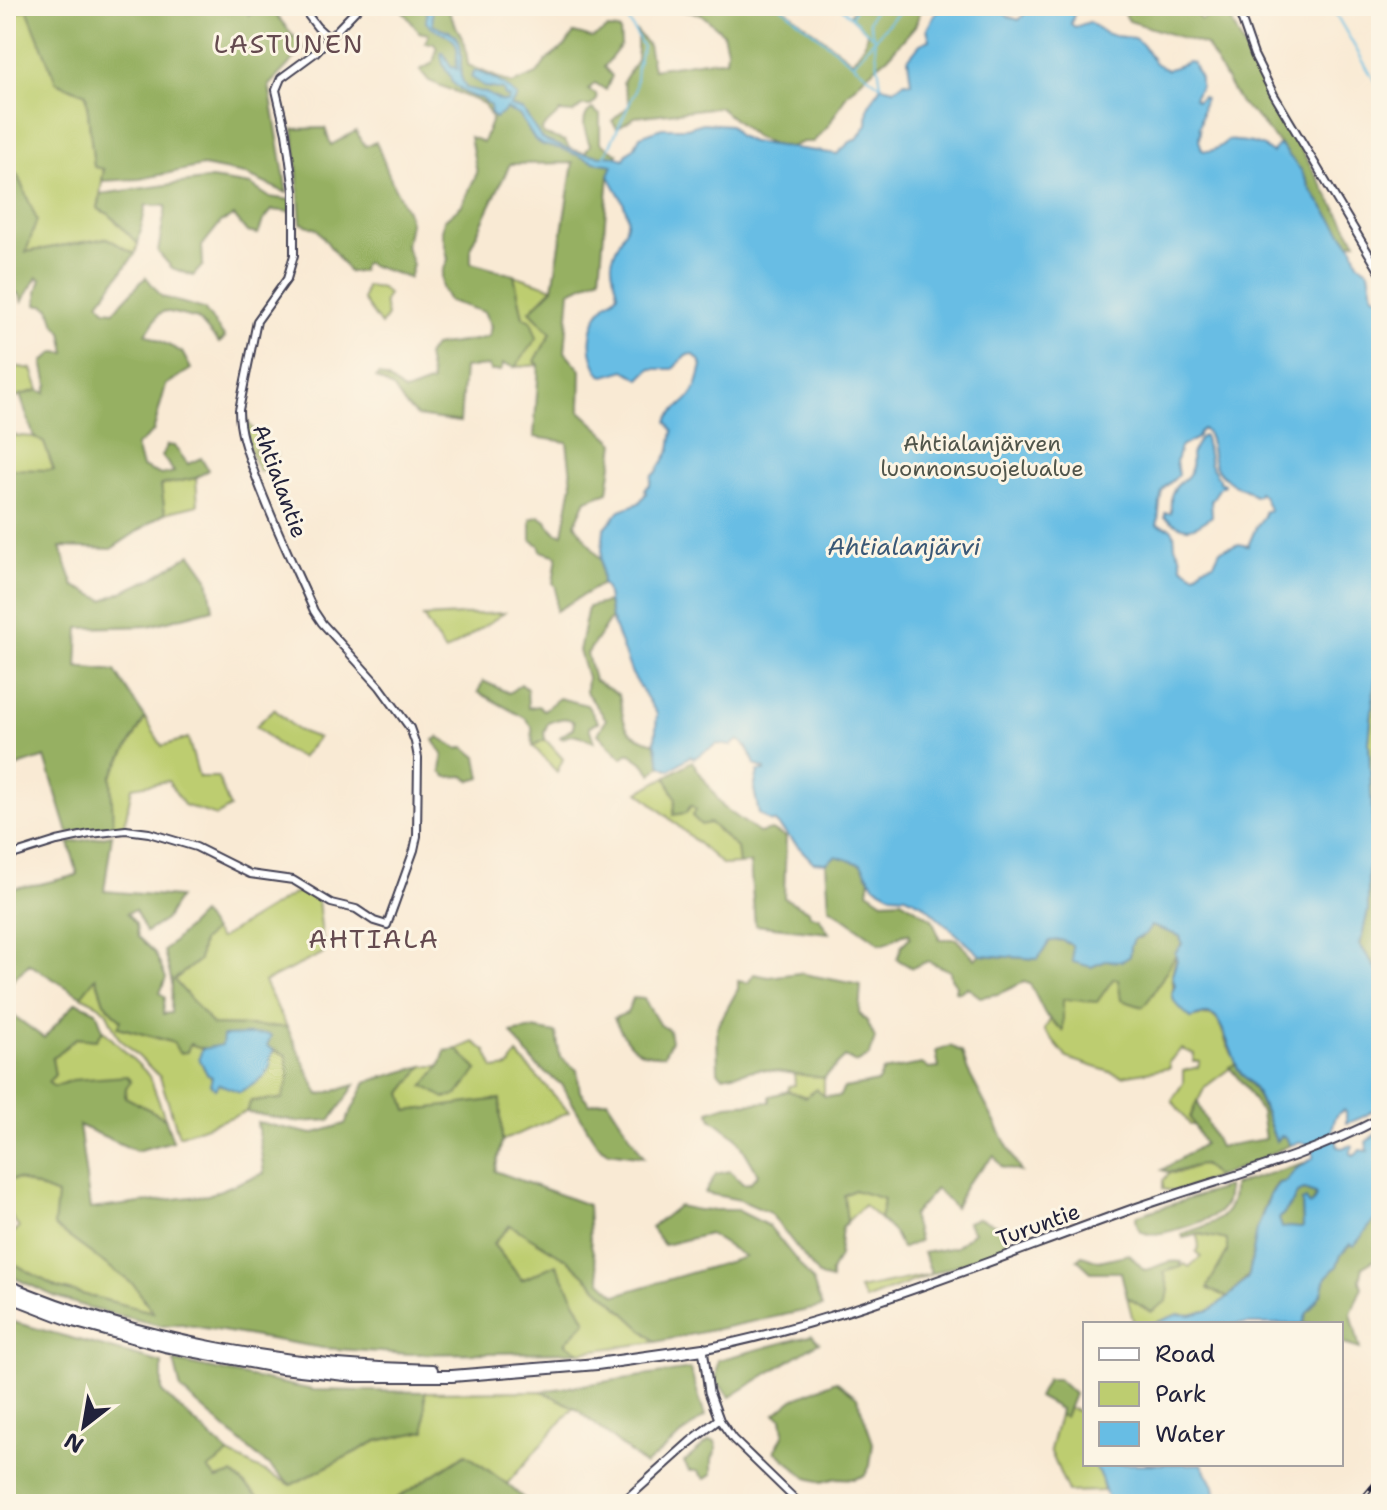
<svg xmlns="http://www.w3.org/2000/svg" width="1387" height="1510" font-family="'Shantell Sans',sans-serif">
	<rect width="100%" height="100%" fill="#fcf5e5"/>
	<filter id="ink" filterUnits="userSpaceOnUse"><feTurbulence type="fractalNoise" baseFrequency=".0125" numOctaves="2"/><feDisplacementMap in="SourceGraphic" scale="16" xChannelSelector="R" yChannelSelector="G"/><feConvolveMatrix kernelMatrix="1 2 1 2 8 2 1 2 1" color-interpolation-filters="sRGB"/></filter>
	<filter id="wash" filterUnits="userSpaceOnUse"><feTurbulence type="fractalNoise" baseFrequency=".006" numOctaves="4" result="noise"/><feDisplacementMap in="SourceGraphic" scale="32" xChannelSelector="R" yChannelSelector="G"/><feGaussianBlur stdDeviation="1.8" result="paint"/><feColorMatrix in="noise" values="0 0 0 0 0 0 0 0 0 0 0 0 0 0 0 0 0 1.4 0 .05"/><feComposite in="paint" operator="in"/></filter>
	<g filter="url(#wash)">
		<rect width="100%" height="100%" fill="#f9ead4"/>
		<!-- green -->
		<path fill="#bdcd70" stroke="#707856" stroke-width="2" d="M 27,8 L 56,82 L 86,94 L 94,166 L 104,169 L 98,209 L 109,214 L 138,244 L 135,254 L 107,238 L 25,252 L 6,175 L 6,16 Z
			M 514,275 L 553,288 L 530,311 L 551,333 L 535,361 L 539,365 L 515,367 L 537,338 L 523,317 Z
			M 366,286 L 381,288 L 388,294 L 384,302 L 387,316 L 381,325 L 363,300 Z
			M 6,365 L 32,369 L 39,390 L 20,395 L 6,404 Z
			M 244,417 L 263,443 L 254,450 L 264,463 L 277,455 L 274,466 L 259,471 L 250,451 Z
			M 6,435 L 34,437 L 44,443 L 54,471 L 6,469 Z
			M 196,478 L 198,505 L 165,513 L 161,485 Z
			M 504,613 L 445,652 L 423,617 Z
			M 1381,666 L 1381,693 L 1376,714 L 1381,713 L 1381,821 L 1378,822 L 1379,851 L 1368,870 L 1373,837 L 1369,742 L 1375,681 Z
			M 274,709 L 297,730 L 318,738 L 301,758 L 281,748 L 256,726 Z
			M 145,718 L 162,746 L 188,738 L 199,777 L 218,777 L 230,808 L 216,816 L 184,805 L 168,781 L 132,787 L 124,827 L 113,826 L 111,777 Z
			M 545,739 L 563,759 L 557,772 L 533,746 Z
			M 666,777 L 676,799 L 691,805 L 738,848 L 739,864 L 723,865 L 639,792 Z
			M 300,890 L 318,900 L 324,953 L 264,982 L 287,1027 L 213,1025 L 174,980 L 199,960 L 202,941 L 213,931 L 219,939 Z
			M 1175,953 C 1178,962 1172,966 1172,976 C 1172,983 1175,985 1172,993 L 1191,1018 C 1221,1009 1218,1022 1227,1044 C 1230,1051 1234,1057 1237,1063 L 1205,1087 L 1190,1117 L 1194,1125 L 1190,1125 L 1172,1100 L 1183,1083 L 1183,1071 L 1198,1067 L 1200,1061 L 1193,1061 L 1194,1054 L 1181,1049 L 1169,1062 L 1170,1068 L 1122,1076 L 1067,1058 L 1044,1030 L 1050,1020 L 1062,1030 L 1063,998 L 1114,978 L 1153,994 Z
			M 95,976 L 104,1002 L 121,1020 L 119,1027 L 173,1043 L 190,1044 L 205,1049 C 204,1053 201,1057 202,1061 C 202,1072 215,1081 223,1085 L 270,1057 L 274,1050 L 286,1055 L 289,1078 L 282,1099 L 251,1101 L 246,1112 L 179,1136 L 160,1077 L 118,1037 L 107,1013 L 99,1005 L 81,996 Z
			M 103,1030 L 149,1075 L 165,1118 L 125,1097 L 126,1088 L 72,1080 L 54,1087 L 48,1082 L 55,1075 L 52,1059 L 76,1038 L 96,1040 Z
			M 474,1042 L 486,1051 L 494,1069 L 509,1067 L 517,1054 L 569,1112 L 502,1141 L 500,1100 L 407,1111 L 402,1093 L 423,1066 L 440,1066 L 424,1086 L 477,1070 L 457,1049 Z
			M 794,1073 L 824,1078 L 824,1096 L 806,1097 L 788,1091 L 789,1086 L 795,1085 Z
			M 1198,1165 C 1207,1165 1210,1170 1216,1177 C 1201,1182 1178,1195 1163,1189 L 1163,1181 L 1169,1173 L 1178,1173 Z
			M 17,1179 L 58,1195 L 54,1226 L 134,1285 L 154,1313 L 58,1288 L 6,1259 L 6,1239 L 19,1228 L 6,1208 L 6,1180 Z
			M 854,1190 L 885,1199 L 880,1219 L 864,1205 L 847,1222 L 843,1195 Z
			M 510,1225 L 569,1261 L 656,1342 L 580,1352 L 564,1343 L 586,1321 L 556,1265 L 522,1280 L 493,1244 Z
			M 1197,1234 L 1228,1240 L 1227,1252 L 1209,1284 L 1217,1293 L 1228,1297 L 1210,1310 L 1191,1315 L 1178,1314 L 1153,1324 L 1134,1324 L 1127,1297 L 1151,1312 L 1169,1290 L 1164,1272 L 1181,1267 L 1185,1264 L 1189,1267 L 1201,1257 L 1196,1252 L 1199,1246 Z
			M 932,1274 L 865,1300 L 859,1289 Z
			M 542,1391 L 574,1407 L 507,1484 L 466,1454 L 388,1504 L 267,1504 L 233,1474 L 216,1479 L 207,1468 L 229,1454 L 291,1485 L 377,1441 L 424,1431 L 425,1392 Z
			M 1068,1408 L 1085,1413 L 1085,1464 L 1093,1464 L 1101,1477 L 1104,1491 L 1068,1492 L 1050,1450 L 1059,1415 L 1065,1416 Z"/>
		<!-- forest -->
		<path fill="#96b062" stroke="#5c694e" stroke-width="2" d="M 6,6 L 244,6 L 249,15 L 263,6 L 269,6 L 304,49 L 269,85 L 287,193 L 244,174 L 203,166 L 140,179 L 102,181 L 104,169 L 94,167 L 86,94 L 56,82 L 27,9 L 6,16 Z
			M 399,6 L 446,6 L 465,44 L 468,65 L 512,84 L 537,74 L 546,61 L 565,46 L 574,33 L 592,38 L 608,29 L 620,30 L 621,45 L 604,67 L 612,76 L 606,90 L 595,83 L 588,90 L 596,94 L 597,100 L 591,106 L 582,106 L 573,113 L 560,112 L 542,129 L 543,134 L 565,141 L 570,149 L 585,153 L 590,145 C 585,133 579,117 592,109 L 600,115 L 600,143 L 618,154 L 609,175 L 600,277 L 570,291 L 565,352 L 581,370 L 580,411 L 615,443 L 608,492 L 586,500 L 575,524 L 601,560 L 602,584 L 556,611 L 556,587 L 553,583 L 557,556 L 541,551 L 539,545 L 531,540 L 531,519 L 539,516 L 546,521 L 556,533 L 563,534 L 572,484 L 567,442 L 534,437 L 539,365 L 535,361 L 551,333 L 530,311 L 553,288 L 573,163 L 510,164 L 471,246 L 471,263 L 514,275 L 523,317 L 531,321 L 537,338 L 515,367 L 503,364 L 501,371 L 491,371 L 488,366 L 464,368 L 460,422 L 417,416 L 405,405 L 394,389 L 376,378 L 378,375 L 388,379 L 405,392 L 432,382 L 427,356 L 434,346 C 451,343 475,342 489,336 L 491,326 L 484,312 L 449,301 L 442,288 L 442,273 L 448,260 L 442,230 L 444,220 L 462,205 L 477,173 L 470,137 L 483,142 L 492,119 L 484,104 L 429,81 L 420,70 L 433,63 L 437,49 L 434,43 L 425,43 L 429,34 L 419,32 Z
			M 676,6 L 781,6 L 852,61 L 864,45 L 867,32 L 850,16 L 855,6 L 927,6 L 921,10 L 915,26 L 888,57 L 867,74 L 847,94 L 829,125 L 813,142 L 803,142 L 790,147 L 772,145 L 754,136 L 719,107 L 635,117 L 617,128 L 612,121 L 630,105 L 623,82 L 637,60 L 637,32 L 648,45 L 653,69 L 704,61 L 726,60 L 727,50 L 723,33 L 701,14 L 684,11 Z
			M 1120,6 L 1193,6 L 1201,20 L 1215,12 L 1213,6 L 1224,6 L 1263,86 L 1356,242 L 1349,243 L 1310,189 L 1306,179 L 1281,146 L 1255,115 L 1240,103 L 1206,45 L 1129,21 Z
			M 325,128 L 331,145 L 356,131 L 365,146 L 376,142 L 394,187 L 407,211 L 410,222 L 406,246 L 413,265 L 409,278 L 364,263 L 361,272 L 349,272 L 317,229 L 301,223 L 294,129 Z
			M 17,174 L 37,220 L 26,252 L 107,238 L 135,254 L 99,302 L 105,310 L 114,311 L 146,277 L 162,297 L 204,309 L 225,338 L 219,343 L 198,319 L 165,311 L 159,314 L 146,334 L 182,352 L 191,369 L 166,385 L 153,432 L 136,446 L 142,467 L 161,475 L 174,472 L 162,456 L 167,445 L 174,446 L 188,464 L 201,458 L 208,470 L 196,478 L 161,485 L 165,513 L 111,549 L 60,547 L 74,586 L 104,600 L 151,579 L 191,554 L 208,578 L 213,609 L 149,626 L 79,628 L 77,667 L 115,671 L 145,718 L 111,777 L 113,826 L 68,833 L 45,757 L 6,770 L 6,469 L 54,470 L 44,443 L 34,437 L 20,395 L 39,390 L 45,393 L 48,385 L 43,362 L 55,352 L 66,353 L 62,332 L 54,322 L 50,308 L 44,305 L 37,305 L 37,291 L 41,279 L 37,277 L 22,302 L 19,293 L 9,295 L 6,298 L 6,175 Z
			M 211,179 L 251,185 L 269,197 L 291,200 L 292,212 L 272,210 L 263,221 L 258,234 L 247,232 L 234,216 L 221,222 L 202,246 L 203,265 L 193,276 L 172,268 L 158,252 L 166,206 L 146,205 L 138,244 L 109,214 L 98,209 L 101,194 Z
			M 608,602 L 611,618 L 587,654 L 594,680 L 619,695 C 625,726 622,734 655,743 L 661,765 L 652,774 L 642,762 L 629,753 L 622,758 L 598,734 L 606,719 L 586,692 L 587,677 L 579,651 L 588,607 Z
			M 483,681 L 509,693 L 521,684 L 527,689 L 528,708 L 538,706 L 544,710 L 559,698 L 587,705 L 598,722 L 589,727 L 594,742 C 581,736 575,731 562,739 L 560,737 L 573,728 L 574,722 C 566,716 558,719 548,723 L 544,732 L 545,739 L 533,746 L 532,727 L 525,718 L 478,692 Z
			M 439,737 L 459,749 L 464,747 L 477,757 L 481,778 L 471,781 L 464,776 L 447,777 L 441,772 L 443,755 L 434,740 Z
			M 692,761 L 723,807 L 759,833 L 771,830 L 786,837 L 784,898 L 809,911 L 810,915 L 819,917 L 829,933 L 755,925 L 750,863 L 739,864 L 737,848 L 710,823 L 701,825 L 692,816 L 696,810 L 691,805 L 686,813 L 673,815 L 676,799 L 666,777 Z
			M 1378,821 L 1381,821 L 1381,975 L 1360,945 L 1368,910 L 1368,870 L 1373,853 L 1379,851 Z
			M 112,835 L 104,891 L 179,897 L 165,920 L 146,932 L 135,910 L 127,913 L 136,924 L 138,937 L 155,953 L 166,978 L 160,993 L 165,997 L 163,1014 L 171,1013 L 172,983 L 164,951 L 201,914 L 213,931 L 202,941 L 199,960 L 174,980 L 213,1025 L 287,1027 L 319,1095 L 355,1085 L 331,1120 L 298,1122 L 246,1112 L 251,1101 L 282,1099 L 289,1078 L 286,1055 L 266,1046 L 271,1036 L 205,1049 L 190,1044 L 187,1052 L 179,1053 L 173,1042 L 118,1027 L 121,1020 L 104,1002 L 96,977 L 81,996 L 29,964 L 6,987 L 6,889 L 40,884 L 78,875 L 69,843 Z
			M 835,855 L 861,864 L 870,879 L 868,891 L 883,901 L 901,900 L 932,919 L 940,939 L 956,939 L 975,959 L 980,955 L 1038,959 L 1050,941 L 1061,940 L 1072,945 L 1073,953 L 1091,967 L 1108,960 L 1130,956 L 1131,946 L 1134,939 L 1141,937 L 1151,926 L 1180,936 L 1182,944 L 1153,994 L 1143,1007 L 1121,1000 L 1118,980 L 1114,978 L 1097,1002 L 1063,999 L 1063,1031 L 1045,1014 L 1030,984 L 1024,982 L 998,994 L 980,997 L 967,987 L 960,992 L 955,991 L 956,985 L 951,978 L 950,971 L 928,961 L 912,968 L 897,959 L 902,945 L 910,937 L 909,933 C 899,933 892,942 881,944 L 829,907 L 826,863 Z
			M 799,973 L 861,985 L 859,1013 L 867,1021 L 875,1038 L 869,1056 L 856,1063 L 845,1057 L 824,1078 L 760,1069 L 723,1076 L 718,1072 L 717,1027 L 738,989 L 738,981 L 748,983 L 754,974 L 769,977 Z
			M 633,998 L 644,999 L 659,1024 L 669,1030 L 671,1041 L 664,1055 C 634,1057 626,1042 614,1018 L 627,1013 Z
			M 76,1002 L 96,1011 L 103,1030 L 96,1040 L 76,1038 L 52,1059 L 55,1075 L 48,1082 L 54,1087 L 72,1080 L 127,1076 L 131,1082 L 126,1088 L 125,1097 L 165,1118 L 173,1141 L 136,1151 L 79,1125 L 90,1209 L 208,1195 L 264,1173 L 257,1122 L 312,1134 L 345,1124 L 366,1082 L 423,1066 L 402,1093 L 407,1111 L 500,1099 L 502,1141 L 495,1171 L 588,1205 L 590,1241 L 601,1281 L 616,1295 L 745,1257 L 709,1234 L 664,1245 L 651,1228 L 678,1206 L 698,1210 L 737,1210 L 769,1226 L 812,1280 L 822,1307 L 656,1342 L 569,1261 L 510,1225 L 493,1244 L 522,1280 L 556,1264 L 586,1321 L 565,1343 L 580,1352 L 409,1354 L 322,1348 L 181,1324 L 163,1326 L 92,1309 L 54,1296 L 6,1274 L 6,1259 L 58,1288 L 153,1312 L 134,1285 L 54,1226 L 57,1195 L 17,1179 L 6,1180 L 6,1010 L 44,1038 Z
			M 533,1029 L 556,1033 L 560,1057 L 577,1070 L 580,1092 L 590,1104 L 607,1100 L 644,1157 L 608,1152 L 596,1143 L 562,1085 L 536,1065 L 511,1033 Z
			M 951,1046 L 962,1052 L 968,1071 L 1021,1172 L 1002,1167 L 994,1156 L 966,1184 L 955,1208 L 936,1189 L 912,1216 L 919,1241 L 902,1249 L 894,1233 L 880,1219 L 884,1199 L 854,1190 L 844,1195 L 847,1222 L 842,1227 L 839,1256 L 831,1272 L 831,1280 L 820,1277 L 770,1213 L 740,1200 L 705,1193 L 716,1174 L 730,1171 L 743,1184 L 750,1183 L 758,1174 L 737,1138 L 712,1119 L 709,1111 L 727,1105 L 770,1102 L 770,1096 L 788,1091 L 806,1097 L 816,1089 L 824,1096 L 839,1097 L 844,1088 L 878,1082 L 883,1071 L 922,1064 L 929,1069 L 939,1068 L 936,1051 Z
			M 457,1049 L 477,1070 L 457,1095 L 445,1098 L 424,1086 L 440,1066 L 445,1051 Z
			M 1237,1063 C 1240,1075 1249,1080 1255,1091 C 1264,1107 1269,1125 1276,1141 L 1281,1136 L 1286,1137 L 1290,1145 L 1243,1167 L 1216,1177 L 1204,1165 C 1187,1165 1180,1176 1162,1170 L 1204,1144 L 1190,1118 L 1197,1101 L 1219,1147 L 1265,1139 L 1261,1112 L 1244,1085 L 1229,1067 Z
			M 1303,1163 L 1285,1182 L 1278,1183 C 1259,1205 1254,1247 1249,1275 L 1228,1297 L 1208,1289 L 1209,1284 L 1227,1252 L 1227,1240 L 1200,1234 L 1183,1238 L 1182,1234 C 1209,1224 1235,1221 1233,1185 Z
			M 1227,1187 C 1228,1196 1227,1205 1220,1211 C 1210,1221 1157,1238 1145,1233 C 1137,1230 1137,1224 1136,1217 L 1138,1215 Z
			M 1304,1190 L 1315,1194 L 1316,1196 L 1312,1204 L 1309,1205 L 1302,1201 L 1303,1227 L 1301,1228 L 1282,1228 L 1279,1219 L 1293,1202 L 1297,1193 Z
			M 1381,1206 L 1381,1235 L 1379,1240 L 1381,1241 L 1381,1256 L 1363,1267 L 1360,1281 L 1362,1287 L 1351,1313 L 1360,1349 L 1341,1343 L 1341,1324 L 1303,1324 L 1307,1313 L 1322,1293 L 1326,1277 L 1337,1266 L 1341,1255 L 1380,1213 Z
			M 978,1218 C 996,1224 1006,1227 1014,1245 L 932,1274 L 923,1253 L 956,1247 L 974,1232 L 967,1222 Z
			M 1129,1254 L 1144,1270 C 1158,1268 1167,1259 1182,1262 L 1181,1267 L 1164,1272 L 1169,1290 L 1167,1301 L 1151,1312 L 1127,1297 L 1121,1272 L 1091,1272 L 1077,1259 L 1082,1255 L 1099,1261 Z
			M 6,1320 L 162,1363 L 162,1392 L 229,1454 L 208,1469 L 216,1479 L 233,1474 L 267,1504 L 6,1504 Z
			M 812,1335 L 819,1342 L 730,1397 L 716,1381 L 718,1360 Z
			M 174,1361 L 313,1390 L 425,1392 L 425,1431 L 377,1441 L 291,1485 L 181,1390 Z
			M 690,1369 L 705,1416 L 645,1465 L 574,1407 L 542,1391 Z
			M 1047,1379 L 1058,1379 L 1074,1394 L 1065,1417 L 1059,1415 L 1060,1409 L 1038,1397 Z
			M 836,1381 L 857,1397 L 873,1443 L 870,1466 L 865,1475 L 855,1479 L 837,1478 L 822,1482 L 807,1478 L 775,1451 L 784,1433 L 782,1418 L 775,1414 L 793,1399 Z
			M 709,1441 L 715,1442 L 717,1448 L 712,1459 L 712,1474 L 705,1479 L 697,1471 L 689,1471 L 684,1462 Z
			M 466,1454 L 507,1484 L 530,1504 L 388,1504 Z"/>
		<!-- water -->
		<path fill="#67bde4" stroke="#447090" stroke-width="2" fill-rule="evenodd" d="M 423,6 L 428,6 L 432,11 L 433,25 C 439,28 446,29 452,33 C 466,43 459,62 461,76 C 462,80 464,84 466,88 L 486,93 L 501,101 L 507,102 L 509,98 L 505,96 L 503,90 L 485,87 L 471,77 L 475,71 C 491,76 506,84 517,97 L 510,106 L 523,110 L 541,138 L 549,142 L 580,153 L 602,156 L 610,155 L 624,159 L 628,152 L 634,148 L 640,136 L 662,128 L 687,128 L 703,123 L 730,125 L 738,136 L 751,142 L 837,154 L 850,142 L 857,139 L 867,124 L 868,107 L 881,86 L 894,89 L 905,82 L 911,83 L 908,59 L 920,44 L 930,40 L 927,29 L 939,7 L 1002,6 L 1007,16 L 1019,20 C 1031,2 1055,6 1075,6 L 1075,11 L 1071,24 L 1075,27 L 1089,22 L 1105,33 L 1115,36 L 1134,38 L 1142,44 L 1155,63 L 1167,70 L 1188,62 L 1193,63 L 1200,78 L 1200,87 L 1194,98 L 1197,101 L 1203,96 L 1205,98 C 1200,108 1204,116 1199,127 L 1200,131 L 1199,140 L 1202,150 C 1211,154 1221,146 1228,140 C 1244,142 1259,141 1272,153 L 1278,145 L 1281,146 L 1301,170 L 1310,189 L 1353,248 L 1358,262 L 1369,271 L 1373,294 L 1381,298 L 1381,666 L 1375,681 L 1369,742 L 1373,837 L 1368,870 L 1368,910 L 1360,945 L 1379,974 L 1381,1003 L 1377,1005 L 1381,1011 L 1381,1098 C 1375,1113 1361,1119 1346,1123 L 1346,1113 L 1344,1110 C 1334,1114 1333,1124 1332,1134 L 1336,1139 L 1338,1147 L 1341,1148 L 1352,1145 L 1353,1146 L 1350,1153 L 1354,1155 L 1360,1150 L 1368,1151 L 1366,1142 L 1378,1132 L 1381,1147 L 1381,1206 L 1380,1213 L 1354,1246 L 1350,1244 L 1341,1255 L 1337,1266 L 1326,1277 L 1322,1293 L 1307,1313 L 1303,1324 L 1153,1324 L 1178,1314 L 1191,1315 L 1210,1310 L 1228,1297 L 1247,1279 L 1249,1275 L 1257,1229 L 1270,1195 L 1279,1183 L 1285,1182 L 1295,1170 L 1313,1158 L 1313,1151 C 1307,1140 1300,1142 1290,1145 L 1286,1137 L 1281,1136 L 1276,1141 C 1269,1124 1264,1104 1254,1088 C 1250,1081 1242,1076 1238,1069 C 1234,1058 1222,1023 1215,1017 C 1208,1011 1200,1015 1191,1018 L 1182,1010 L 1174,1001 L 1172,993 L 1175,985 L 1172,975 L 1177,960 L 1175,953 L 1182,944 L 1180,936 L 1151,926 L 1146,934 L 1134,939 L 1131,946 L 1130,956 C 1123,962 1117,963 1108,960 L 1091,967 L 1073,962 L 1072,945 L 1061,940 L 1050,941 L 1038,959 L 980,955 L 923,904 L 906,896 L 892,895 L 875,886 L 861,864 L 836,856 L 826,863 L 813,862 L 775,822 L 769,821 L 759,814 L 754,789 L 758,771 L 765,771 L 765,769 L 755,765 C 752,756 747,744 738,740 L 731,746 L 717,744 L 694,758 L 690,756 L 670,770 L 661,765 L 655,743 L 657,714 L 632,674 L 611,618 L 606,589 L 602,584 L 601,560 L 604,529 L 610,522 L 620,510 L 639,503 L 646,493 L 645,489 L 650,484 L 652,475 L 656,473 L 670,450 L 673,431 L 667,421 C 672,410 683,406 690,397 C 698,388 699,376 702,365 C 691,345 684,357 673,369 L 650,369 L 640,379 L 625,370 L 605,376 L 601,375 C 586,355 587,325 604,306 C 610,299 614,301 618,293 C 616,281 611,274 612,262 C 614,245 630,230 627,215 C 625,199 614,189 609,175 L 613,165 L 594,162 L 562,149 L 543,145 L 535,140 L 519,115 L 506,109 L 503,113 L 495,118 L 491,114 L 490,106 L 481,98 C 470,98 459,89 451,81 L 451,77 C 445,70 441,62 441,52 L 443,53 L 451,66 L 457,69 C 456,62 458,54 457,48 C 453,31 435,35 426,22 L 427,13 ZM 1203,429 C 1216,439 1207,456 1217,469 C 1222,475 1230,483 1237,486 C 1245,490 1248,489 1254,496 L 1258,495 L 1259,492 C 1267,497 1265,505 1270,510 L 1264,512 L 1264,516 L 1256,527 L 1248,546 L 1239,544 L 1220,550 L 1214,563 L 1202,567 L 1196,574 L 1192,573 L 1182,566 L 1180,555 L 1175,546 L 1174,533 L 1170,528 L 1157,525 C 1160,515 1159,496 1163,490 C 1166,484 1174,481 1178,475 L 1176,462 L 1180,447 L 1197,438 L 1199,432 ZM 1304,1190 L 1315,1194 L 1316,1197 L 1312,1204 L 1309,1205 L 1306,1199 L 1302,1201 L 1303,1227 L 1301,1228 L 1289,1227 L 1282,1228 L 1279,1219 L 1293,1202 L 1297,1193 Z
			M 1203,436 L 1205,438 L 1210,464 L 1219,478 L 1219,482 L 1224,484 L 1224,486 L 1221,486 L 1211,501 L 1212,516 C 1193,531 1185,533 1165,517 L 1165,513 L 1171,513 C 1171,506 1170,499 1172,493 C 1181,474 1194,485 1191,454 L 1200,438 Z
			M 269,1034 L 271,1036 L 267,1046 L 274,1050 C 269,1057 272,1063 268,1070 C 263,1081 249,1086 240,1092 L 219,1084 L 215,1089 L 210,1084 L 212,1077 L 207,1074 L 199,1058 L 202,1049 L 222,1045 L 223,1036 Z
			M 1093,1464 L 1202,1464 L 1214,1486 L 1217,1504 L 1115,1504 L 1114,1499 L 1108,1500 L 1101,1478 Z"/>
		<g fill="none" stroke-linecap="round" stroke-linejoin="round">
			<!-- stream -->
			<path stroke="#67bde4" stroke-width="2" d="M 681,6 L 684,7 L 690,6
				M 780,6 L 881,86
				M 839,6 L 874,38 L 881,85
				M 1331,6 L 1381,92
				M 852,16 L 856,6
				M 873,35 L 869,21 L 876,6
				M 854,62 L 904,6
				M 605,156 L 635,92 L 637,67 L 643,47 L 621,6"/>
		</g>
	</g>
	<g filter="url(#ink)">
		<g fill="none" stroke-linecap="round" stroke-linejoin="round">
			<defs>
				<path id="tertiary" d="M 301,6 L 317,27 L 329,38
					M 1237,6 L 1254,55 L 1274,95 L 1381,274
					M 6,857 L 57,841 L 90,834 L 126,830 L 149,833 L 196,847 L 250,874 L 293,880 L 331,903 L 356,909 L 374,921 L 387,925 L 414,850 L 417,836 L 418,758 L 415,742 L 410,728 L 380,687 L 322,623 L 314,611 C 294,566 273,523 256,477 C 248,455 239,434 239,410 L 257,321 L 287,279 L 294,255 L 294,191 L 286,133 L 276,90 L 281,78 L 315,53 L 360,6
					M 719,1419 L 733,1439 L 800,1504"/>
				<path id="secondary" d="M 621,1504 L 690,1442 L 719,1419 L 709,1392 L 703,1349 C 848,1320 985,1262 1124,1212 C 1210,1181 1300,1161 1381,1118"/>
				<path id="motorway" d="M 6,1285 C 137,1341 290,1368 432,1370
					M 6,1295 L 73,1321 L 165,1346 L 282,1368 L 354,1376 L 452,1376 L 597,1364 L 703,1349"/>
			</defs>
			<!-- tertiary casing -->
			<use href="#tertiary" stroke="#424052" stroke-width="10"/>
			<!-- secondary casing -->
			<use href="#secondary" stroke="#424052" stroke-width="11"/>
			<!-- motorway casing -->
			<use href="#motorway" stroke="#424052" stroke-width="14"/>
			<!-- tertiary -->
			<use href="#tertiary" stroke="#fff" stroke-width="6"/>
			<!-- secondary -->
			<use href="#secondary" stroke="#fff" stroke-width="7"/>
			<!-- motorway -->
			<use href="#motorway" stroke="#fff" stroke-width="10"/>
			<defs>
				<path id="rail" d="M 1358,1504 L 1381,1476"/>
			</defs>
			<!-- rail casing -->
			<use href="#rail" stroke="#22223b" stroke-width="5"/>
			<!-- rail -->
			<use href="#rail" stroke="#fcf5e5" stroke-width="2" stroke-dasharray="6" stroke-linecap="butt"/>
		</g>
	</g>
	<g text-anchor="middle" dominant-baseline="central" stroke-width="6" stroke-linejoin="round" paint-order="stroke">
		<!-- park labels -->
		<g font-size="22" fill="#50554b" stroke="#fcf5e5">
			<text x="982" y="443">Ahtialanjärven<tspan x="982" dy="25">luonnonsuojelualue</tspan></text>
		</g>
		<!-- street labels -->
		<g font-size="22" fill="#22223b" stroke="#fcf5e5">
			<text transform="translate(280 481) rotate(70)">Ahtialantie</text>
			<text transform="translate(1038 1225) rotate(-20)">Turuntie</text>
		</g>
		<!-- water labels -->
		<g font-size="24" font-style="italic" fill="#3a5876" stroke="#fcf5e5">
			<text x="904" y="547">Ahtialanjärvi</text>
		</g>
		<!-- quarter labels -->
		<g font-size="26" letter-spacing="2" fill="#644a4f" stroke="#fcf5e5">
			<text x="289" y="43">LASTUNEN</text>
			<text x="374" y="938">AHTIALA</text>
		</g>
	</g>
	<!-- margin -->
	<rect width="1387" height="1510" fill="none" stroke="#fcf5e5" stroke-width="32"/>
	<!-- legend -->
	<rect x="1083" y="1322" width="260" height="144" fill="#fcf5e5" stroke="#a5a1a1" stroke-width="2"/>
	<rect x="1099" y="1348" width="40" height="12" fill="#ffffff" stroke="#a5a1a1" stroke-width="2"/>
	<text x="1155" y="1362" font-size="24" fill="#22223b">Road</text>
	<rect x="1099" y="1382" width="40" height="24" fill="#bdcd70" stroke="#a5a1a1" stroke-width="2"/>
	<text x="1155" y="1402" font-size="24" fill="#22223b">Park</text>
	<rect x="1099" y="1422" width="40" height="24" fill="#67bde4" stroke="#a5a1a1" stroke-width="2"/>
	<text x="1155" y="1442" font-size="24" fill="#22223b">Water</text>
	<!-- north arrow -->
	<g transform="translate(84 1426) rotate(211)" stroke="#fcf5e5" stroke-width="6" paint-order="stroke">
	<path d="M0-6L14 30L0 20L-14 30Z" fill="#22223b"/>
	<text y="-12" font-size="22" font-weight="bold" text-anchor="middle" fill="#22223b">N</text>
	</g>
</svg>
